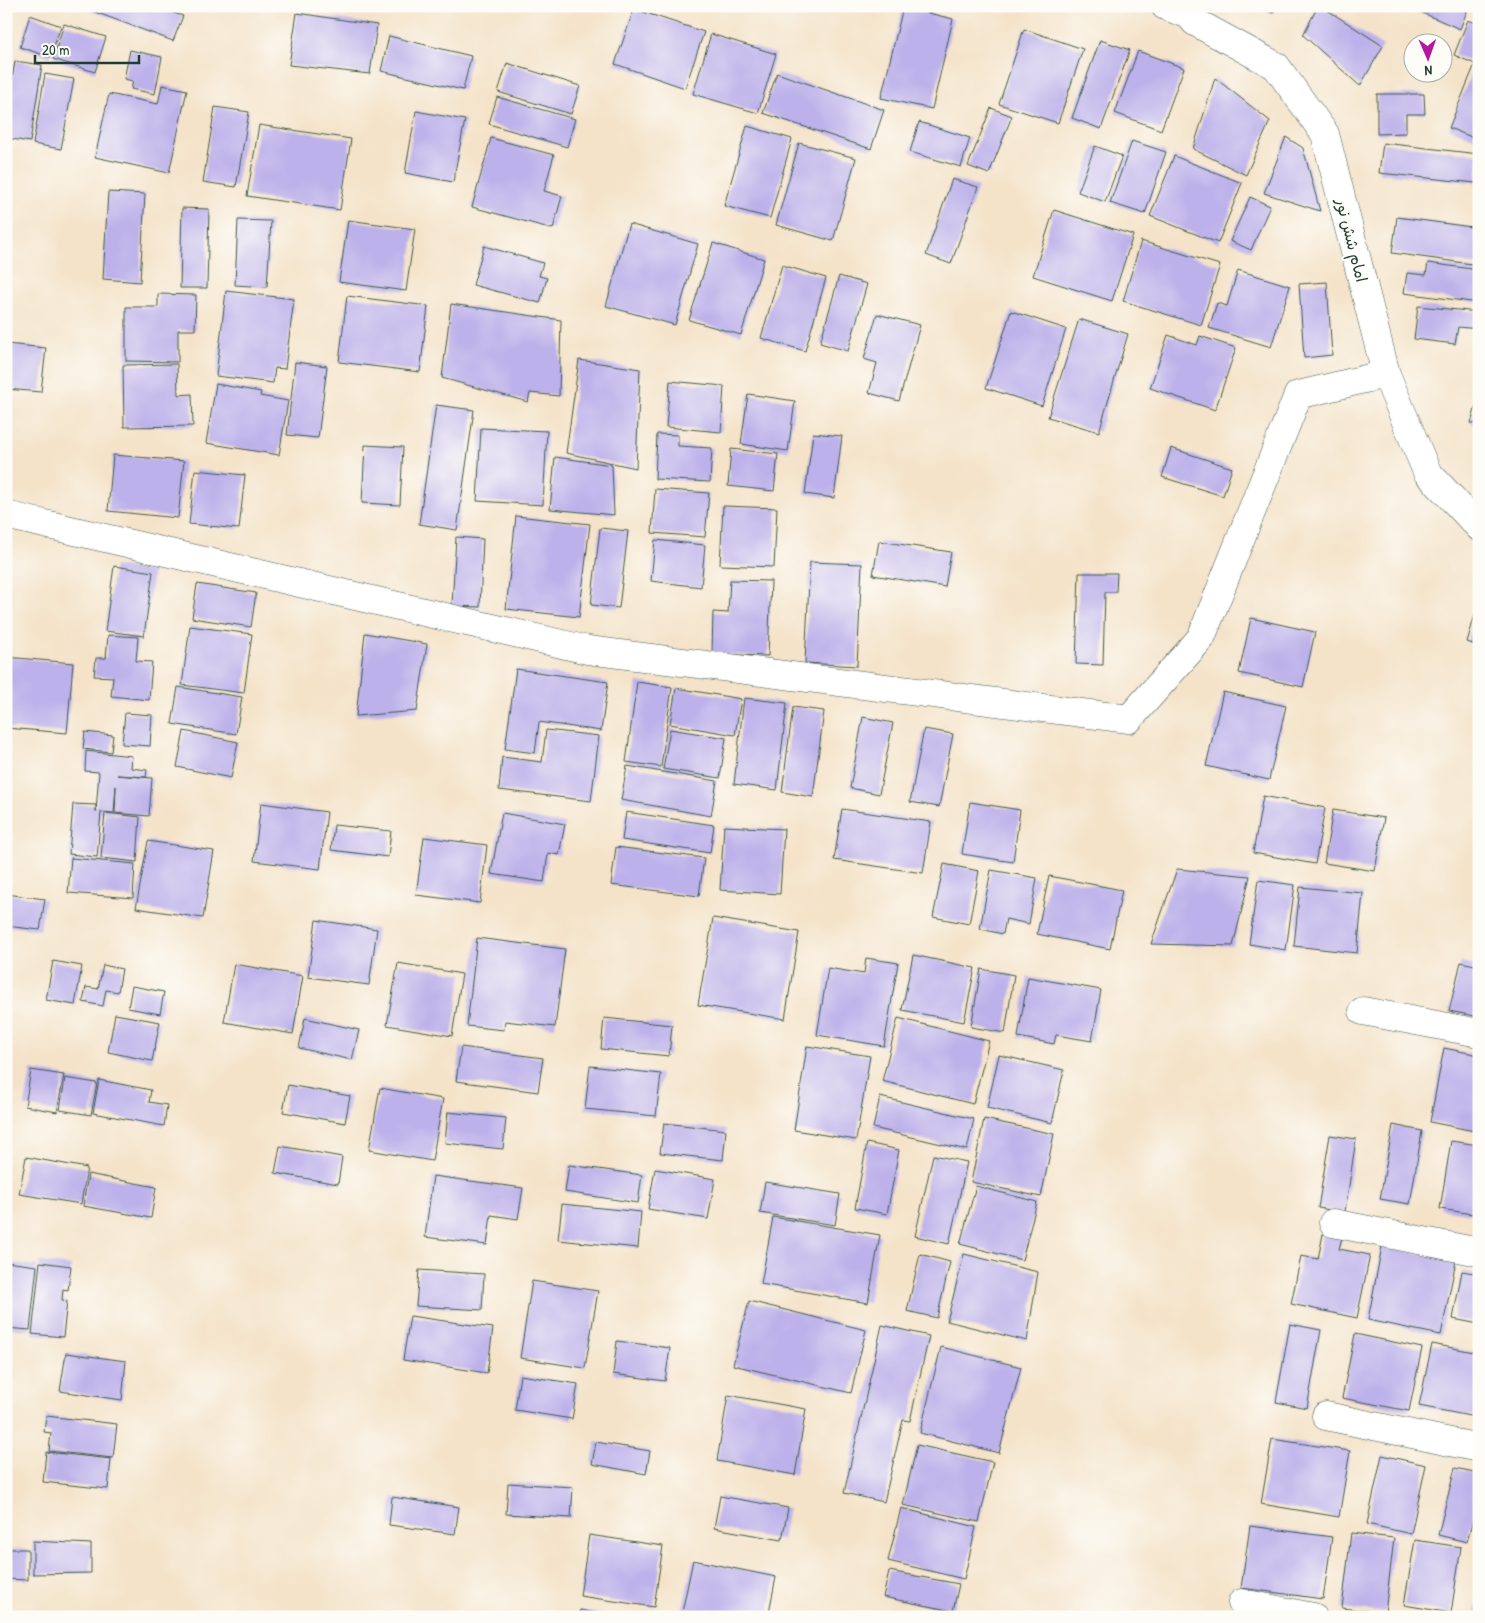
<svg xmlns="http://www.w3.org/2000/svg" width="1485" height="1623" font-family="'Patrick Hand','Playpen Sans Arabic',sans-serif">
	<rect width="100%" height="100%" fill="#fdfcf7"/>
	<filter id="ink" filterUnits="userSpaceOnUse"><feTurbulence type="fractalNoise" baseFrequency=".02" numOctaves="2"/><feDisplacementMap in="SourceGraphic" scale="10" xChannelSelector="R" yChannelSelector="G"/><feConvolveMatrix kernelMatrix="1 2 1 2 8 2 1 2 1" color-interpolation-filters="sRGB"/></filter>
	<filter id="wash" filterUnits="userSpaceOnUse"><feTurbulence type="fractalNoise" baseFrequency=".0096" numOctaves="4" result="noise"/><feDisplacementMap in="SourceGraphic" scale="20" xChannelSelector="R" yChannelSelector="G"/><feGaussianBlur stdDeviation="1.12" result="paint"/><feColorMatrix in="noise" values="0 0 0 0 0 0 0 0 0 0 0 0 0 0 0 0 0 1.4 0 .05"/><feComposite in="paint" operator="in"/></filter>
	<g filter="url(#wash)">
		<rect width="100%" height="100%" fill="#f4e3c9"/>
		<g id="blocks">
			<!-- building -->
			<path fill="#bcb1ea" d="M 89,6 L 173,6 L 171,12 L 183,16 L 173,41 L 87,9 Z
				M 1257,6 L 1276,6 L 1273,13 Z
				M 1318,6 L 1321,6 L 1383,46 L 1360,86 L 1303,35 Z
				M 1420,6 L 1469,6 L 1460,29 L 1418,11 Z
				M 903,7 L 953,19 L 932,109 L 881,98 Z
				M 634,9 L 704,32 L 685,88 L 615,64 Z
				M 297,13 L 377,25 L 370,74 L 289,65 Z
				M 30,15 L 61,26 L 50,57 L 20,47 Z
				M 1468,20 L 1479,24 L 1479,140 L 1449,128 L 1475,64 L 1454,55 Z
				M 64,24 L 106,37 L 95,72 L 53,59 Z
				M 1024,29 L 1083,49 L 1058,123 L 999,104 Z
				M 711,34 L 776,54 L 758,113 L 693,94 Z
				M 389,36 L 471,56 L 463,90 L 381,71 Z
				M 1100,40 L 1130,50 L 1101,129 L 1072,118 Z
				M 130,50 L 162,57 L 155,94 L 131,89 L 133,81 L 124,79 Z
				M 1138,51 L 1184,68 L 1161,130 L 1115,113 Z
				M 15,61 L 42,65 L 30,142 L 6,138 L 6,115 Z
				M 507,63 L 580,86 L 571,114 L 498,92 Z
				M 777,73 L 884,110 L 871,149 L 763,113 Z
				M 45,74 L 74,79 L 61,149 L 33,144 Z
				M 1215,78 L 1270,121 L 1246,175 L 1193,149 Z
				M 162,85 L 187,90 L 169,173 L 95,157 L 109,94 L 158,104 Z
				M 1377,94 L 1424,94 L 1425,114 L 1406,114 L 1406,133 L 1377,134 Z
				M 497,97 L 575,119 L 567,147 L 489,124 Z
				M 215,107 L 249,112 L 236,187 L 203,182 Z
				M 991,108 L 1012,116 L 989,174 L 968,166 Z
				M 416,111 L 465,120 L 453,182 L 405,173 Z
				M 919,122 L 970,138 L 961,167 L 910,152 Z
				M 259,125 L 351,139 L 340,210 L 247,196 Z
				M 747,126 L 792,139 L 770,218 L 724,206 Z
				M 1286,137 L 1303,148 L 1320,211 L 1264,193 Z
				M 491,138 L 554,155 L 544,191 L 562,196 L 553,229 L 472,207 Z
				M 1132,141 L 1166,152 L 1145,214 L 1110,203 Z
				M 799,143 L 856,158 L 833,241 L 776,225 Z
				M 1383,143 L 1479,154 L 1476,183 L 1379,173 Z
				M 1095,146 L 1122,156 L 1105,202 L 1078,192 Z
				M 1174,156 L 1242,183 L 1218,243 L 1150,216 Z
				M 952,179 L 978,187 L 951,264 L 926,255 Z
				M 108,192 L 145,194 L 140,282 L 103,279 Z
				M 1250,197 L 1270,206 L 1251,250 L 1230,241 Z
				M 182,208 L 209,209 L 207,288 L 180,288 Z
				M 1054,210 L 1133,235 L 1112,301 L 1033,276 Z
				M 1397,217 L 1479,228 L 1479,265 L 1392,253 Z
				M 238,220 L 271,221 L 267,287 L 235,285 Z
				M 348,220 L 415,229 L 406,291 L 339,282 Z
				M 629,224 L 698,244 L 675,325 L 606,306 Z
				M 1141,241 L 1220,265 L 1201,325 L 1123,301 Z
				M 713,243 L 764,259 L 741,335 L 689,320 Z
				M 484,246 L 543,263 L 539,276 L 547,278 L 540,303 L 473,285 Z
				M 1428,263 L 1479,270 L 1479,303 L 1404,293 L 1407,273 L 1426,275 Z
				M 782,265 L 826,278 L 805,351 L 761,338 Z
				M 1238,270 L 1290,286 L 1271,347 L 1209,328 L 1217,303 L 1227,306 Z
				M 839,276 L 867,284 L 848,351 L 820,343 Z
				M 1327,282 L 1332,355 L 1304,358 L 1299,284 Z
				M 226,291 L 294,299 L 285,369 L 275,368 L 273,383 L 216,376 Z
				M 158,294 L 196,295 L 195,330 L 178,330 L 178,362 L 126,361 L 126,307 L 158,307 Z
				M 347,296 L 428,306 L 420,372 L 339,362 Z
				M 451,304 L 561,320 L 559,396 L 530,393 L 528,402 L 442,378 Z
				M 1418,306 L 1479,312 L 1479,329 L 1458,327 L 1455,344 L 1414,339 Z
				M 1011,311 L 1066,329 L 1042,406 L 986,388 Z
				M 877,314 L 920,325 L 899,401 L 869,393 L 877,363 L 864,359 Z
				M 1079,319 L 1128,334 L 1099,432 L 1048,417 Z
				M 1168,335 L 1197,345 L 1200,336 L 1236,348 L 1215,410 L 1150,388 Z
				M 6,344 L 46,348 L 41,392 L 6,389 Z
				M 579,360 L 640,369 L 636,468 L 566,453 Z
				M 295,362 L 327,366 L 318,438 L 287,435 Z
				M 177,364 L 178,395 L 192,394 L 193,426 L 124,427 L 123,365 Z
				M 670,381 L 724,386 L 721,432 L 666,427 Z
				M 216,384 L 261,392 L 260,396 L 288,401 L 279,455 L 206,443 Z
				M 748,394 L 795,401 L 788,451 L 741,444 Z
				M 1478,399 L 1479,399 L 1479,425 L 1471,423 Z
				M 436,405 L 474,410 L 457,530 L 419,524 Z
				M 481,428 L 547,431 L 543,505 L 477,501 Z
				M 813,433 L 842,436 L 834,498 L 805,494 Z
				M 657,434 L 678,435 L 678,446 L 712,448 L 710,482 L 655,479 Z
				M 365,445 L 403,447 L 400,505 L 362,503 Z
				M 1171,448 L 1232,468 L 1223,496 L 1162,477 Z
				M 731,449 L 778,454 L 774,491 L 728,486 Z
				M 113,455 L 184,461 L 178,518 L 108,511 Z
				M 555,457 L 612,465 L 614,515 L 550,509 Z
				M 195,470 L 245,475 L 239,529 L 189,524 Z
				M 655,489 L 709,493 L 705,537 L 652,533 Z
				M 723,506 L 777,508 L 774,567 L 720,565 Z
				M 516,516 L 590,524 L 579,617 L 506,609 Z
				M 600,528 L 628,531 L 619,608 L 591,605 Z
				M 456,537 L 483,539 L 480,607 L 452,606 Z
				M 655,540 L 705,545 L 701,587 L 651,581 Z
				M 879,541 L 951,552 L 945,587 L 873,575 Z
				M 810,562 L 862,564 L 857,666 L 805,663 Z
				M 114,566 L 153,572 L 144,636 L 105,631 Z
				M 1079,573 L 1117,573 L 1116,592 L 1105,592 L 1103,665 L 1076,664 Z
				M 730,580 L 771,581 L 768,656 L 712,654 L 713,612 L 728,613 Z
				M 197,584 L 256,593 L 251,627 L 192,618 Z
				M 1478,605 L 1479,605 L 1479,646 L 1467,642 Z
				M 1251,618 L 1315,632 L 1303,687 L 1239,673 Z
				M 190,626 L 252,634 L 244,693 L 182,685 Z
				M 365,633 L 427,644 L 417,711 L 356,716 Z
				M 108,635 L 138,637 L 136,661 L 152,662 L 149,700 L 111,696 L 113,677 L 94,676 L 96,658 L 106,658 Z
				M 6,657 L 73,663 L 67,733 L 6,728 Z
				M 516,669 L 608,682 L 601,731 L 539,722 L 535,753 L 505,749 Z
				M 637,682 L 672,687 L 661,767 L 626,762 Z
				M 178,687 L 242,697 L 236,734 L 172,724 Z
				M 676,688 L 741,699 L 735,735 L 670,724 Z
				M 1223,692 L 1286,706 L 1269,780 L 1206,766 Z
				M 744,698 L 787,703 L 777,790 L 734,784 Z
				M 793,707 L 824,711 L 813,797 L 782,792 Z
				M 125,713 L 152,715 L 150,746 L 122,744 Z
				M 863,717 L 893,723 L 879,794 L 850,788 Z
				M 670,729 L 726,738 L 720,778 L 663,769 Z
				M 924,729 L 953,734 L 939,807 L 910,802 Z
				M 546,730 L 599,736 L 591,801 L 499,790 L 502,757 L 542,762 Z
				M 184,731 L 238,742 L 231,778 L 177,767 Z
				M 85,732 L 113,735 L 111,752 L 83,749 Z
				M 86,751 L 132,756 L 131,768 L 147,770 L 146,777 L 117,775 L 152,778 L 149,816 L 115,813 L 116,786 L 114,813 L 101,812 L 97,857 L 69,854 L 73,804 L 96,805 L 96,812 L 99,772 L 85,771 Z
				M 627,766 L 717,781 L 711,816 L 621,800 Z
				M 1263,796 L 1325,808 L 1315,864 L 1253,853 Z
				M 970,802 L 1020,810 L 1013,862 L 962,854 Z
				M 261,803 L 327,812 L 320,869 L 254,861 Z
				M 842,809 L 931,822 L 923,873 L 834,860 Z
				M 1333,810 L 1384,818 L 1375,871 L 1324,863 Z
				M 626,812 L 714,825 L 710,853 L 622,840 Z
				M 105,813 L 140,817 L 137,862 L 101,858 Z
				M 502,813 L 565,824 L 559,855 L 548,853 L 544,882 L 491,874 Z
				M 334,825 L 391,831 L 388,857 L 331,850 Z
				M 724,826 L 784,829 L 780,894 L 720,890 Z
				M 424,837 L 487,845 L 480,903 L 416,895 Z
				M 148,841 L 214,851 L 203,918 L 136,908 Z
				M 616,847 L 704,858 L 699,896 L 611,885 Z
				M 71,858 L 135,864 L 133,898 L 68,893 Z
				M 944,864 L 979,871 L 969,924 L 933,917 Z
				M 1177,869 L 1250,876 L 1233,946 L 1151,944 Z
				M 991,870 L 1037,878 L 1029,924 L 1006,919 L 1003,934 L 980,929 Z
				M 1049,876 L 1122,890 L 1110,949 L 1037,934 Z
				M 1258,880 L 1295,885 L 1286,950 L 1249,944 Z
				M 1300,887 L 1363,893 L 1357,953 L 1294,946 Z
				M 6,894 L 45,899 L 40,930 L 6,926 Z
				M 713,918 L 799,932 L 785,1019 L 698,1005 Z
				M 316,920 L 377,929 L 369,985 L 308,977 Z
				M 477,938 L 565,949 L 555,1027 L 505,1021 L 504,1030 L 467,1026 Z
				M 913,955 L 975,968 L 964,1022 L 902,1010 Z
				M 866,958 L 898,963 L 884,1046 L 817,1035 L 828,968 L 864,974 Z
				M 53,961 L 82,966 L 75,1005 L 46,1000 Z
				M 1461,962 L 1479,966 L 1479,1017 L 1449,1011 Z
				M 398,963 L 462,974 L 452,1036 L 387,1025 Z
				M 234,964 L 303,976 L 293,1034 L 224,1022 Z
				M 103,965 L 122,969 L 118,992 L 106,990 L 103,1006 L 83,1002 L 86,987 L 98,989 Z
				M 981,969 L 1014,975 L 1005,1033 L 971,1027 Z
				M 1028,977 L 1101,990 L 1092,1041 L 1056,1035 L 1054,1044 L 1018,1037 Z
				M 132,986 L 164,992 L 160,1014 L 128,1008 Z
				M 115,1014 L 160,1022 L 152,1061 L 108,1052 Z
				M 305,1018 L 359,1030 L 352,1060 L 299,1048 Z
				M 604,1018 L 672,1025 L 669,1056 L 601,1049 Z
				M 898,1018 L 989,1041 L 973,1104 L 882,1081 Z
				M 807,1046 L 870,1056 L 856,1140 L 794,1130 Z
				M 461,1047 L 543,1058 L 538,1092 L 456,1081 Z
				M 1444,1048 L 1479,1055 L 1479,1132 L 1430,1122 Z
				M 999,1055 L 1064,1070 L 1052,1123 L 987,1108 Z
				M 590,1066 L 661,1074 L 656,1116 L 585,1109 Z
				M 31,1070 L 64,1075 L 57,1112 L 25,1106 Z
				M 65,1078 L 97,1083 L 91,1115 L 60,1110 Z
				M 99,1080 L 151,1090 L 149,1102 L 167,1105 L 164,1126 L 93,1113 Z
				M 288,1085 L 350,1096 L 345,1123 L 283,1112 Z
				M 380,1088 L 443,1099 L 432,1161 L 369,1150 Z
				M 880,1097 L 974,1119 L 967,1150 L 873,1128 Z
				M 448,1112 L 506,1118 L 503,1149 L 445,1143 Z
				M 984,1119 L 1054,1134 L 1041,1197 L 971,1182 Z
				M 664,1123 L 726,1130 L 723,1160 L 660,1153 Z
				M 1393,1125 L 1422,1131 L 1410,1204 L 1380,1199 Z
				M 1330,1135 L 1356,1139 L 1345,1212 L 1318,1208 Z
				M 1451,1141 L 1479,1145 L 1479,1215 L 1440,1209 Z
				M 867,1143 L 899,1150 L 887,1214 L 855,1208 Z
				M 280,1146 L 342,1157 L 338,1184 L 275,1173 Z
				M 933,1155 L 967,1162 L 949,1244 L 915,1236 Z
				M 26,1157 L 87,1168 L 81,1204 L 19,1194 Z
				M 569,1165 L 642,1175 L 638,1203 L 565,1192 Z
				M 655,1169 L 715,1179 L 708,1219 L 648,1209 Z
				M 88,1174 L 156,1187 L 151,1218 L 83,1206 Z
				M 433,1176 L 523,1188 L 518,1219 L 491,1215 L 487,1245 L 425,1237 Z
				M 765,1182 L 840,1194 L 835,1225 L 760,1213 Z
				M 976,1186 L 1037,1202 L 1022,1260 L 960,1244 Z
				M 562,1204 L 641,1212 L 638,1248 L 558,1240 Z
				M 773,1217 L 880,1235 L 868,1303 L 761,1284 Z
				M 1323,1234 L 1342,1238 L 1339,1249 L 1370,1255 L 1357,1318 L 1291,1304 L 1301,1256 L 1318,1259 Z
				M 1382,1246 L 1456,1261 L 1441,1335 L 1368,1320 Z
				M 920,1254 L 950,1262 L 937,1318 L 907,1311 Z
				M 964,1254 L 1038,1272 L 1027,1341 L 947,1321 Z
				M 6,1262 L 37,1266 L 30,1330 L 6,1328 Z
				M 40,1262 L 71,1266 L 68,1290 L 63,1289 L 62,1300 L 67,1301 L 63,1337 L 32,1334 Z
				M 419,1270 L 484,1274 L 482,1310 L 416,1306 Z
				M 1462,1271 L 1479,1274 L 1479,1324 L 1453,1319 Z
				M 532,1281 L 598,1291 L 585,1368 L 520,1358 Z
				M 749,1301 L 866,1330 L 851,1393 L 733,1365 Z
				M 410,1316 L 493,1328 L 487,1373 L 403,1360 Z
				M 1290,1324 L 1321,1330 L 1307,1408 L 1276,1402 Z
				M 882,1325 L 929,1336 L 910,1421 L 903,1420 L 884,1502 L 844,1493 Z
				M 1355,1334 L 1422,1348 L 1409,1411 L 1342,1398 Z
				M 617,1341 L 670,1348 L 665,1381 L 613,1374 Z
				M 1432,1344 L 1479,1353 L 1479,1395 L 1475,1417 L 1419,1406 Z
				M 941,1347 L 1021,1367 L 999,1453 L 920,1433 Z
				M 66,1353 L 126,1361 L 122,1400 L 60,1391 Z
				M 520,1375 L 578,1384 L 572,1419 L 515,1410 Z
				M 728,1395 L 806,1409 L 795,1475 L 717,1461 Z
				M 46,1416 L 117,1424 L 113,1458 L 49,1451 L 51,1433 L 44,1432 Z
				M 1272,1439 L 1350,1451 L 1339,1517 L 1261,1504 Z
				M 596,1442 L 650,1451 L 646,1474 L 592,1464 Z
				M 917,1445 L 993,1462 L 979,1522 L 903,1505 Z
				M 46,1452 L 111,1459 L 108,1489 L 43,1482 Z
				M 1382,1455 L 1426,1465 L 1411,1534 L 1367,1524 Z
				M 1455,1468 L 1479,1473 L 1479,1496 L 1467,1542 L 1438,1535 Z
				M 508,1483 L 573,1487 L 571,1518 L 506,1514 Z
				M 720,1496 L 788,1508 L 782,1540 L 714,1528 Z
				M 392,1497 L 459,1507 L 455,1534 L 389,1525 Z
				M 901,1508 L 976,1527 L 964,1579 L 888,1561 Z
				M 1250,1526 L 1332,1537 L 1323,1599 L 1241,1588 Z
				M 1351,1533 L 1394,1538 L 1385,1613 L 1342,1608 Z
				M 589,1535 L 663,1546 L 654,1607 L 580,1596 Z
				M 1415,1540 L 1461,1547 L 1451,1613 L 1404,1605 Z
				M 33,1541 L 91,1544 L 91,1573 L 33,1574 Z
				M 6,1549 L 28,1549 L 28,1580 L 6,1579 Z
				M 693,1560 L 776,1577 L 768,1617 L 681,1617 Z
				M 889,1571 L 959,1584 L 953,1611 L 883,1597 Z
				M 1478,1595 L 1479,1617 L 1474,1617 Z
				M 580,1610 L 610,1616 L 610,1617 L 578,1617 Z"/>
		</g>
	</g>
	<g filter="url(#ink)">
		<use href="#blocks" fill-opacity="0" stroke="#3f564a" stroke-width="1"/>
		<g fill="none" stroke-linecap="round" stroke-linejoin="round">
			<defs>
				<path id="minor" d="M 1165,6 L 1189,15 L 1195,22 L 1276,66 L 1325,134 L 1386,374 L 1427,472 L 1479,527
					M 6,515 L 588,650 L 1129,719 L 1201,638 L 1298,395 L 1386,374
					M 1363,1011 L 1479,1033
					M 1333,1223 L 1479,1252
					M 1326,1416 L 1479,1448
					M 1242,1603 L 1313,1617"/>
			</defs>
			<!-- minor casing -->
			<use href="#minor" stroke="#3f564a" stroke-width="29"/>
			<!-- minor -->
			<use href="#minor" stroke="#fff" stroke-width="28"/>
		</g>
	</g>
	<g text-anchor="middle" dominant-baseline="central" stroke-width="4" stroke-linejoin="round" paint-order="stroke">
		<!-- street labels -->
		<g font-size="16" fill="#1f3d34" stroke="#fdfcf7">
			<text transform="translate(1352 240) rotate(76)">امام شش نور</text>
		</g>
	</g>
	<!-- margin -->
	<rect width="1485" height="1623" fill="none" stroke="#fdfcf7" stroke-width="25"/>
	<!-- north arrow -->
	<g transform="translate(1428 58) rotate(178)"><circle r="24" fill="#fdfcf7" stroke="#a4b0a9"/>
	<path d="M0-4L9 19L0 12L-9 19Z" fill="#b5179e"/>
	<text y="-8" font-size="14" font-weight="bold" text-anchor="middle" fill="#1f3d34">N</text>
	</g>
	<!-- scale -->
	<path d="M35 55v8h104v-8" fill="none" stroke="#1f3d34" stroke-width="2.5"/>
	<text x="42" y="55" font-size="15" fill="#1f3d34" stroke="#fdfcf7" stroke-width="4" paint-order="stroke">20 m</text>
</svg>
